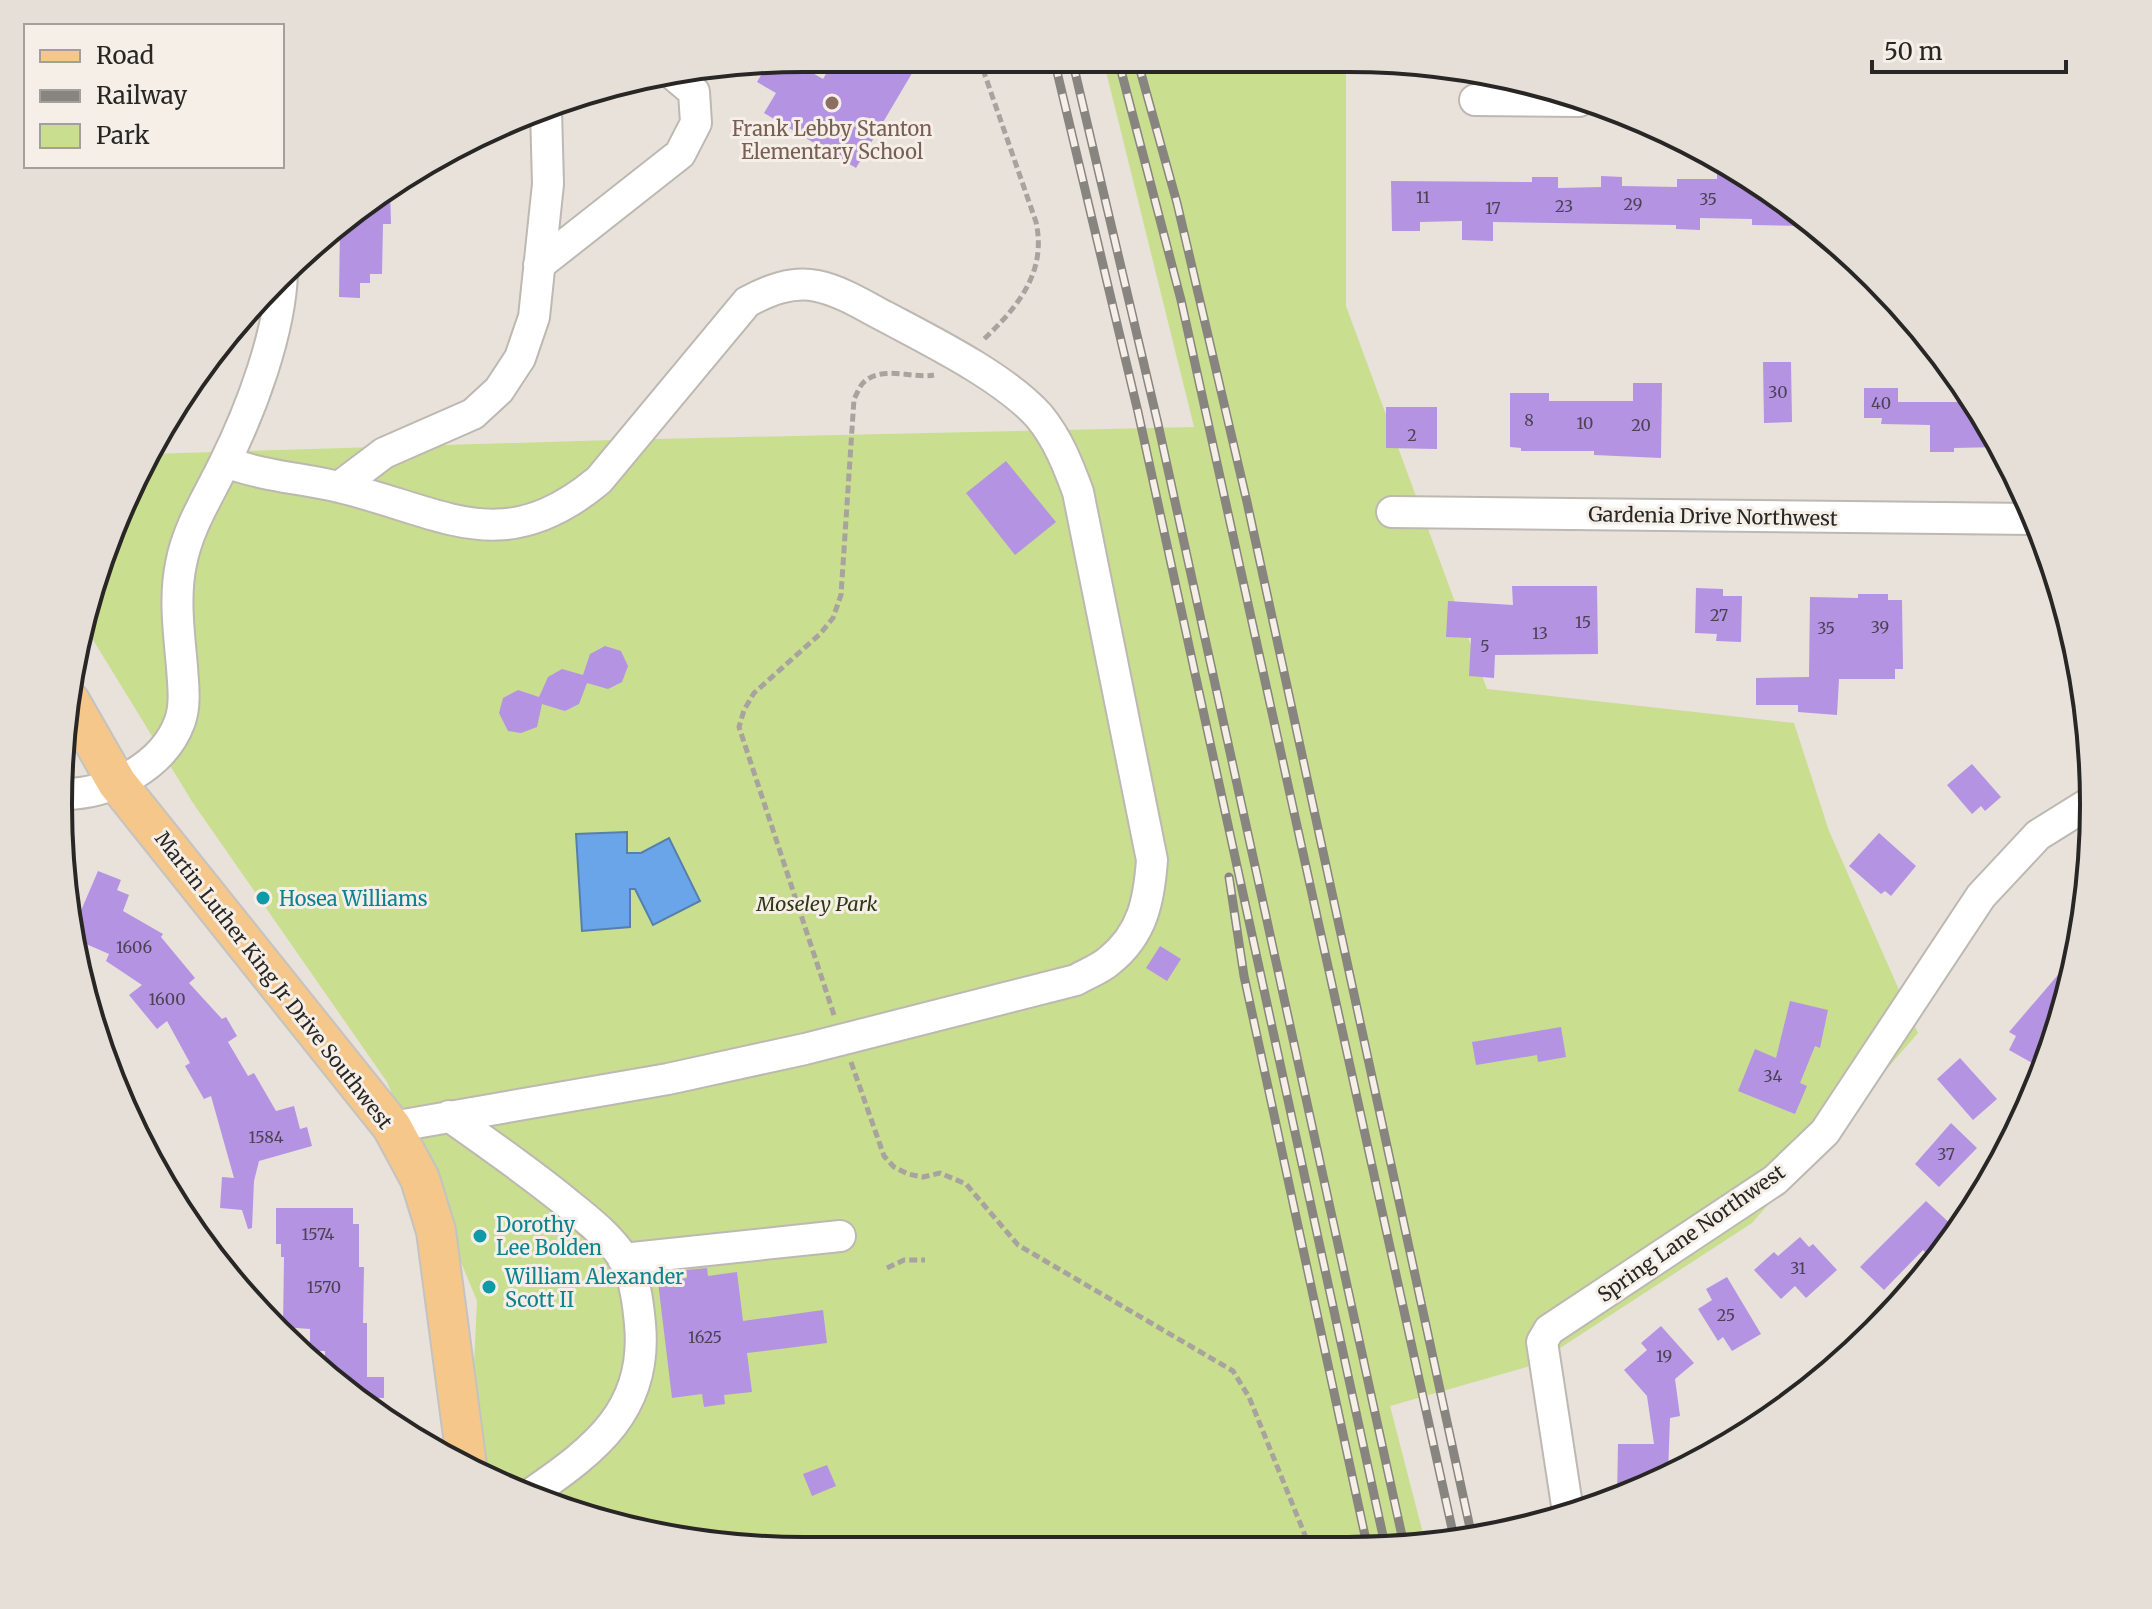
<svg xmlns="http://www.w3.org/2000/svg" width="2152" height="1609" font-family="Merriweather,serif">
	<rect width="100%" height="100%" fill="#e8e2db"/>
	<!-- green -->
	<path fill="#c9de8f" d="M 1103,59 L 1346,59 L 1346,306 L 1487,689 L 1794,723 L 1829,831 L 1918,1033 L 1752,1223 L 1534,1365 L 1390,1406 L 1426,1545 L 755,1549 L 611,1525 L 477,1470 L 471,1428 L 477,1301 L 387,1082 L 193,803 L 84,625 L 135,474 L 149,454 L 612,440 L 1194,427 Z"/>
	<!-- water -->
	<path fill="#6aa5e9" stroke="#567fae" stroke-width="2" d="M 627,832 L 627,853 L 641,853 L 669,838 L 700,901 L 653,925 L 635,889 L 630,889 L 630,927 L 582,931 L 576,834 Z"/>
	<!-- building -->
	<path fill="#b493e3" d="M 835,58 L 921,58 L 856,168 L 764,113 L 776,93 L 757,82 L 768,63 L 790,60 L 823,79 Z
		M 1717,172 L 1739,174 L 1739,185 L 1764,186 L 1807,226 L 1752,225 L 1752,219 L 1700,218 L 1700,230 L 1676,229 L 1676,225 L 1493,222 L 1493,241 L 1462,240 L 1462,221 L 1420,222 L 1420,231 L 1392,231 L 1391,181 L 1532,182 L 1532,177 L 1558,177 L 1558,188 L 1601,187 L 1601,176 L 1622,177 L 1622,186 L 1677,187 L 1677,179 L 1717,179 Z
		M 390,190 L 391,224 L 383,224 L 382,274 L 370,274 L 370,283 L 360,283 L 360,298 L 339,297 L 340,228 Z
		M 1763,362 L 1791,362 L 1792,422 L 1764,423 Z
		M 1633,383 L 1662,383 L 1661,458 L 1594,455 L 1594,451 L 1521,451 L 1521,448 L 1510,447 L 1510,393 L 1549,393 L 1549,401 L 1633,401 Z
		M 1864,388 L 1898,388 L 1898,402 L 1972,402 L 2000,447 L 1954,448 L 1954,452 L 1930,452 L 1930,425 L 1881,424 L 1882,418 L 1864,418 Z
		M 1386,407 L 1437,407 L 1437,449 L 1386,448 Z
		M 1006,461 L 1056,522 L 1015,555 L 966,493 Z
		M 1512,586 L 1597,586 L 1598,654 L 1495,655 L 1494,678 L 1469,676 L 1471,638 L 1446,637 L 1448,601 L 1513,605 Z
		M 1696,588 L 1723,589 L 1723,596 L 1742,596 L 1741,642 L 1716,641 L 1717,634 L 1695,633 Z
		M 1858,594 L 1888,594 L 1888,600 L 1902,600 L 1903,669 L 1895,669 L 1895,679 L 1839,679 L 1837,715 L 1798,712 L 1798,705 L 1756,705 L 1756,678 L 1809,677 L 1810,597 L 1858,598 Z
		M 605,646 L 621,651 L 628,666 L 622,682 L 608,689 L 587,683 L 579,704 L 565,711 L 542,704 L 537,727 L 521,733 L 508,731 L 499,713 L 503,698 L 518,690 L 539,697 L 548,677 L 562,669 L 583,675 L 590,654 Z
		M 1972,764 L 2001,797 L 1985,811 L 1981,806 L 1972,814 L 1947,785 Z
		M 1879,833 L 1916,866 L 1891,896 L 1885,891 L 1881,894 L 1849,866 Z
		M 98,871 L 121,880 L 117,890 L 129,895 L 123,911 L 163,934 L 161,937 L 195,978 L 189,983 L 222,1019 L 226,1017 L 237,1036 L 228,1042 L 248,1076 L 254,1073 L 276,1111 L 294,1106 L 300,1129 L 307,1127 L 312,1146 L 259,1161 L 254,1181 L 252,1228 L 248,1229 L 242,1210 L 220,1208 L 222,1177 L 234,1178 L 211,1096 L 204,1099 L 185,1066 L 190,1063 L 167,1021 L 157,1029 L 129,995 L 142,985 L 106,961 L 109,954 L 77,940 L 74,927 Z
		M 1160,946 L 1181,959 L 1167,981 L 1146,968 Z
		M 2075,955 L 2059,1026 L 2050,1042 L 2054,1045 L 2043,1069 L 2009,1050 L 2016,1036 L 2009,1032 Z
		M 1790,1001 L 1828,1010 L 1820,1048 L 1815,1046 L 1800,1083 L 1807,1086 L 1795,1114 L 1738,1091 L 1755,1049 L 1776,1058 Z
		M 1561,1027 L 1566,1057 L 1538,1062 L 1537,1055 L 1476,1065 L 1472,1042 Z
		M 1960,1058 L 1997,1099 L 1973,1120 L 1937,1079 Z
		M 1951,1123 L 1977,1148 L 1939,1187 L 1915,1164 Z
		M 1926,1201 L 1957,1230 L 1934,1261 L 1923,1250 L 1884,1290 L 1860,1267 Z
		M 276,1208 L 353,1208 L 353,1224 L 359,1224 L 359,1267 L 364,1267 L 363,1323 L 367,1323 L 367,1377 L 384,1377 L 384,1398 L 378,1398 L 379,1413 L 328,1377 L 329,1366 L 325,1366 L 325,1351 L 310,1351 L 310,1329 L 283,1327 L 284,1257 L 281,1257 L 281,1244 L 276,1244 Z
		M 1800,1237 L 1809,1247 L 1813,1244 L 1837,1270 L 1806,1298 L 1795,1286 L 1781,1299 L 1754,1270 L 1774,1252 L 1778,1256 Z
		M 707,1268 L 708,1276 L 737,1272 L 743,1321 L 823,1310 L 827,1343 L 747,1353 L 752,1392 L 724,1395 L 725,1404 L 704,1407 L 702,1394 L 672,1398 L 658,1282 L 687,1278 L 686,1270 Z
		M 1727,1277 L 1761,1334 L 1732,1351 L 1723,1337 L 1718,1341 L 1698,1309 L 1712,1300 L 1706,1289 Z
		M 1661,1326 L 1694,1363 L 1675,1379 L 1680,1416 L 1670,1418 L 1668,1474 L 1633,1494 L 1617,1499 L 1618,1444 L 1654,1444 L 1647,1396 L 1624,1370 L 1647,1350 L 1641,1343 Z
		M 827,1465 L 836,1486 L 812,1496 L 803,1474 Z"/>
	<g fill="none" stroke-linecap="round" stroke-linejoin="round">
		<defs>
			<path id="minor" d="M 1475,100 L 1579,101
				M 539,265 L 680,154 L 696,123 L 694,92 L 674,75
				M 226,462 C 262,476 301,478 339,487 C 444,512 502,561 599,480 L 747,302 C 769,290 792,281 817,286 C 841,291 863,305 884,316 C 931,341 1004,377 1039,416 C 1058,439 1068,465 1078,492 L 1152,860 C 1149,900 1143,934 1109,961 C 1100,969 1086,974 1076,980 L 805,1049 L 668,1079 L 392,1127
				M 339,487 L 384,453 L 473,414 L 499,390 L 520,358 L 534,317 L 548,184 L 546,110
				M 1392,512 L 2034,519
				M 64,794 C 110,794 164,766 180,721 C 186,704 183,684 182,667 C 179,633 174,597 181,564 C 188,527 208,497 224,464 C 251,410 280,333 282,273
				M 449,1116 C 489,1144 529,1172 567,1203 C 587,1219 610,1237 624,1259 C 635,1278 638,1302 640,1324 C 648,1409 596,1449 532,1493
				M 623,1259 L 840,1236
				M 1568,1512 L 1542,1342 L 1549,1330 L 1775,1180 L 1825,1132 L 1981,896 L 2038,835 L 2091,802"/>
			<path id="major" d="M 70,701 L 117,783 L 392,1127 L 420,1179 L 436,1231 L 467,1466"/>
		</defs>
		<!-- minor casing -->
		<use href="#minor" stroke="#bdb8b1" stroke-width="34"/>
		<!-- major casing -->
		<use href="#major" stroke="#c3c3c2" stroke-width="42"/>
		<!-- path -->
		<path stroke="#a8a39e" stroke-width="5" stroke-dasharray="8 4" stroke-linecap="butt" d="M 979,58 L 1036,222 C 1047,272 1018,307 983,340
			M 834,1015 L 739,727 L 744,710 L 754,693 L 820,634 L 833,618 L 841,595 L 854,399 C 857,394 860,385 864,382 C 883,365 912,379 934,375
			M 851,1062 L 884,1156 L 894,1167 L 908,1174 L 923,1177 L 940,1173 L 966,1184 L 1018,1245 L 1233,1371 L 1249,1397 L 1309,1545
			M 887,1268 L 904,1260 L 925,1260"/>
		<!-- minor -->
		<use href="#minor" stroke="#fff" stroke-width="30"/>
		<!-- major -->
		<use href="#major" stroke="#f5c78a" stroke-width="38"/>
		<defs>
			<path id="rail" d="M 1054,59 L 1138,412 L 1385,1545
				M 1072,59 L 1158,424 L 1404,1545
				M 1118,59 L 1181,300 L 1455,1542
				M 1137,59 L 1177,203 L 1247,502 L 1472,1537
				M 1229,877 L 1244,976 L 1367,1545"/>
		</defs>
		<!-- rail casing -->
		<use href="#rail" stroke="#88847f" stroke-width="9"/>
		<!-- rail -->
		<use href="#rail" stroke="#f5efe8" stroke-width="6" stroke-dasharray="18" stroke-linecap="butt"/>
	</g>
	<!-- markers -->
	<circle fill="#8d6e63" stroke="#f5efe8" stroke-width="3" cx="832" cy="103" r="8"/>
	<g fill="#0f9aa8" stroke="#f5efe8" stroke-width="3">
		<circle cx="263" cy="898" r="8"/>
		<circle cx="480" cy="1236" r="8"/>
		<circle cx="489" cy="1287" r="8"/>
	</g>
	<g text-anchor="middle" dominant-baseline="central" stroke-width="6" stroke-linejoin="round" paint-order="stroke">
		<!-- number labels -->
		<g font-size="16" fill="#4c4254">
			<text x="1423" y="197">11</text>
			<text x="1708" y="199">35</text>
			<text x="1633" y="204">29</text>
			<text x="1564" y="206">23</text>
			<text x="1493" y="208">17</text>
			<text x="1778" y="392">30</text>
			<text x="1881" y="403">40</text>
			<text x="1529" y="420">8</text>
			<text x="1585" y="423">10</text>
			<text x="1641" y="425">20</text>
			<text x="1412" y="435">2</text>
			<text x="1719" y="615">27</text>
			<text x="1583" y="622">15</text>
			<text x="1880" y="627">39</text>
			<text x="1826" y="628">35</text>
			<text x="1540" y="633">13</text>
			<text x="1485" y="646">5</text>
			<text x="134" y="947">1606</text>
			<text x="167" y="999">1600</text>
			<text x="1773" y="1076">34</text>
			<text x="266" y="1137">1584</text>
			<text x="1946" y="1154">37</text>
			<text x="318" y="1234">1574</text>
			<text x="1798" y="1268">31</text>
			<text x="324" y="1287">1570</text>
			<text x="1726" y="1315">25</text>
			<text x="705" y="1337">1625</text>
			<text x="1664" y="1356">19</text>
		</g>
		<!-- education labels -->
		<g font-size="20" fill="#785e54" stroke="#f5efe8">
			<text x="832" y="128">Frank Lebby Stanton<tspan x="832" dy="23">Elementary School</tspan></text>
		</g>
		<!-- street labels -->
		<g font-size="20" fill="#292725" stroke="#f5efe8">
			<text transform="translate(1713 516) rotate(1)">Gardenia Drive Northwest</text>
			<text transform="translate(274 980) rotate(52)">Martin Luther King Jr Drive Southwest</text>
			<text transform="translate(1691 1233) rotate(-35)">Spring Lane Northwest</text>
		</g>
		<!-- culture labels -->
		<g font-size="20" fill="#0d838f" stroke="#f5efe8" text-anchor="start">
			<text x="279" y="898">Hosea Williams</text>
			<text x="496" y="1224">Dorothy<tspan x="496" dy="23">Lee Bolden</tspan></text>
			<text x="505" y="1276">William Alexander<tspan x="505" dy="23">Scott II</tspan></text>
		</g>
		<!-- park labels -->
		<g font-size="20" font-style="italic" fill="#2f3813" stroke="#f5efe8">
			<text x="817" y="903">Moseley Park</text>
		</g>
	</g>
	<!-- crop -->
	<path d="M0 0H2152V1609H0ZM804 72H1348A732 732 0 0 1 2080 804V805A732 732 0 0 1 1348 1537H804A732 732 0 0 1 72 805V804A732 732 0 0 1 804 72Z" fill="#e5dfd8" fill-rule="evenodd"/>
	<path fill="none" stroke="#292725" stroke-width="4" d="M804 72H1348A732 732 0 0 1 2080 804V805A732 732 0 0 1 1348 1537H804A732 732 0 0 1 72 805V804A732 732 0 0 1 804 72Z"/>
	<!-- legend -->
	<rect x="24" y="24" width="260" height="144" fill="#f5efe8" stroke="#a39f9a" stroke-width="2"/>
	<rect x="40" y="50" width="40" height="12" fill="#f5c78a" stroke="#a39f9a" stroke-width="2"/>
	<text x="96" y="64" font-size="24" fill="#292725">Road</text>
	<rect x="40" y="90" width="40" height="12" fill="#88847f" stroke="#a39f9a" stroke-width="2"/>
	<text x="96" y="104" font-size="24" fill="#292725">Railway</text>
	<rect x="40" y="124" width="40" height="24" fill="#c9de8f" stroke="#a39f9a" stroke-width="2"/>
	<text x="96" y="144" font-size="24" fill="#292725">Park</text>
	<!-- scale -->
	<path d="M1872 60v12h194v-12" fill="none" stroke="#292725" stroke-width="4"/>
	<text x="1884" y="60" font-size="24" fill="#292725" stroke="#f5efe8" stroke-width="6" paint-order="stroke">50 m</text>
</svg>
